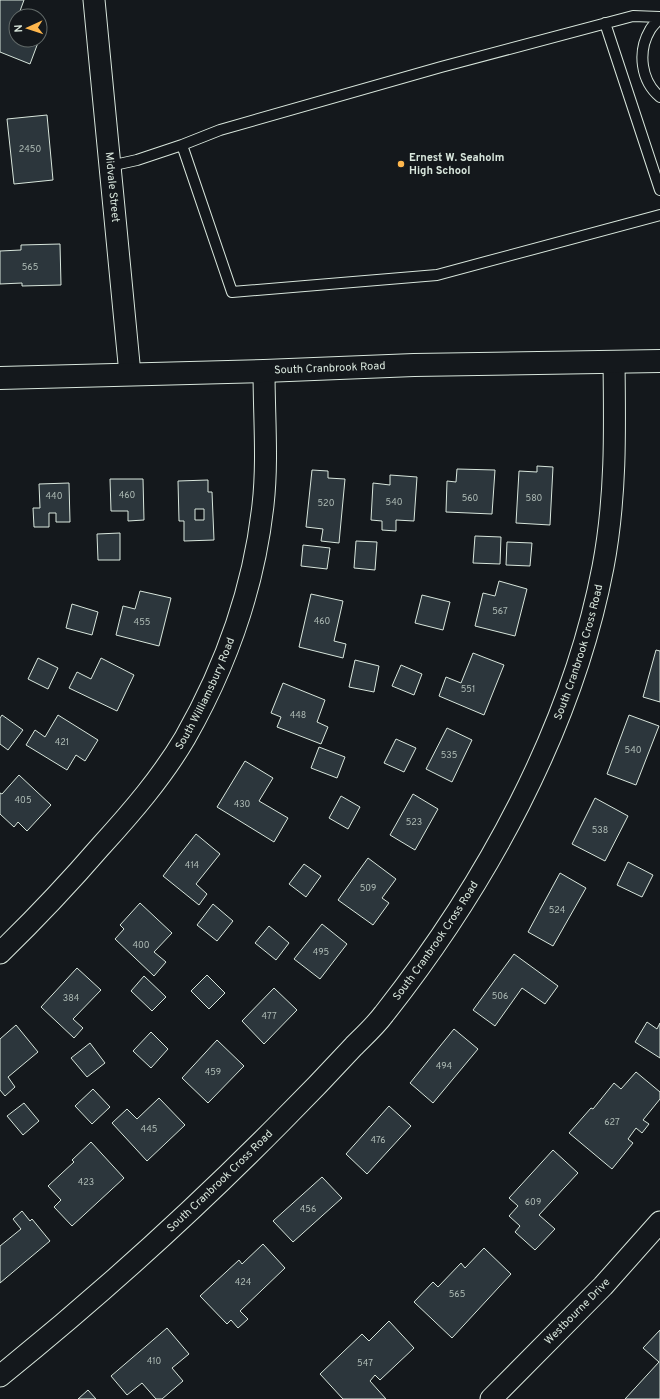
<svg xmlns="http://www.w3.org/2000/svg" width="660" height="1399" font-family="Overpass,sans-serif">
	<rect width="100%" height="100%" fill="#14181c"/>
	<!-- building -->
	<path fill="#2c363c" stroke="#d8e6dc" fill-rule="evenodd" d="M 0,0 L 24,0 L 20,11 L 34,16 L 16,16 L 16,40 L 39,40 L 30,64 L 0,52 Z
		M 47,115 L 53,180 L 14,184 L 7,119 Z
		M 60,244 L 61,285 L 22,286 L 22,283 L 0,284 L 0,251 L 21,250 L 21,245 Z
		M 537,466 L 553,467 L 550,525 L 516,523 L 519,471 L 537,472 Z
		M 457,469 L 495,470 L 492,514 L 446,512 L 447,481 L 456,482 Z
		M 312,470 L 328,471 L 328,478 L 345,479 L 339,543 L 321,541 L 323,529 L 306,527 Z
		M 390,475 L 417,477 L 414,521 L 396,520 L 396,531 L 382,530 L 382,521 L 371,520 L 373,483 L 390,485 Z
		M 110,479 L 143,479 L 144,520 L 128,521 L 128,511 L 111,511 Z
		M 208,480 L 208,492 L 212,492 L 214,540 L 184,541 L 184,521 L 179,521 L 178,481 ZM 195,509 L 204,509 L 204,520 L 195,520 Z
		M 69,483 L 70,522 L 56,522 L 56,513 L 49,513 L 49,527 L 34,527 L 33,508 L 40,508 L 39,484 Z
		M 120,533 L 120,560 L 98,560 L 97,534 Z
		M 475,536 L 501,537 L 500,564 L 473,563 Z
		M 356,541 L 377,542 L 375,570 L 354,568 Z
		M 507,542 L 532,543 L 530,566 L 506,565 Z
		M 303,545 L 330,548 L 327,569 L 301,566 Z
		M 499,581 L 527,589 L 515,636 L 475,626 L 483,593 L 495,596 Z
		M 140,591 L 171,598 L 159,646 L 116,635 L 123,606 L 135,609 Z
		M 311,594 L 343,601 L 334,641 L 346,644 L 343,658 L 299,647 Z
		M 422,595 L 450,602 L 443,630 L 415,623 Z
		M 72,604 L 98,612 L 92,635 L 66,628 Z
		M 656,650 L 660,651 L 660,702 L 643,697 Z
		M 473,653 L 504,665 L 484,715 L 439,696 L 446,677 L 461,683 Z
		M 38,658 L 58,668 L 48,689 L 28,679 Z
		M 101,658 L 134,675 L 117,711 L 69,688 L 77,672 L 91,679 Z
		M 355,660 L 379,666 L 374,692 L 349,687 Z
		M 401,665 L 422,674 L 414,695 L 392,686 Z
		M 283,683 L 325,700 L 317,722 L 328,727 L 321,744 L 277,727 L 281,717 L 271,713 Z
		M 2,715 L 23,730 L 8,750 L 0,744 L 0,718 Z
		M 58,715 L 98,740 L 85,761 L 76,755 L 67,770 L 26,745 L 35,730 L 45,737 Z
		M 629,715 L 659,726 L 636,785 L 607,774 Z
		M 447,728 L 472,740 L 452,782 L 426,769 Z
		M 396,739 L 416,748 L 404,772 L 384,763 Z
		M 319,747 L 345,757 L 337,778 L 311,768 Z
		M 245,761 L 273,778 L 259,801 L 288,818 L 274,842 L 217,807 Z
		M 19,775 L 51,805 L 27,831 L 18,822 L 14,827 L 0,814 L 0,793 L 2,794 Z
		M 413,794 L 438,809 L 415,850 L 390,835 Z
		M 341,796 L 360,807 L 348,829 L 329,818 Z
		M 595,798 L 628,816 L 605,861 L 572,844 Z
		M 196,834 L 220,854 L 196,884 L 207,894 L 199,905 L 163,876 Z
		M 368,858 L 396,879 L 382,898 L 389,903 L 373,925 L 338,900 Z
		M 628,862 L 653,875 L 642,897 L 617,885 Z
		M 304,864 L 321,876 L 306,897 L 289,884 Z
		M 560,873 L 586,888 L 553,946 L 528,932 Z
		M 140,903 L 172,933 L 154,952 L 166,962 L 154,976 L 115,939 L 124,929 L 120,925 Z
		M 213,904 L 233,921 L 217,941 L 197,925 Z
		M 322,924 L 347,944 L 320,979 L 294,959 Z
		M 269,926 L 289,943 L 276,960 L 255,943 Z
		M 514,954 L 558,986 L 545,1004 L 522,988 L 495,1026 L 473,1010 Z
		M 77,968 L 101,990 L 73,1019 L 83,1028 L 74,1038 L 41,1007 Z
		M 207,975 L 225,993 L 209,1009 L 191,991 Z
		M 144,976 L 166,997 L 152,1011 L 131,991 Z
		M 274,988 L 297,1010 L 264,1044 L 242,1021 Z
		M 647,1022 L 657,1029 L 660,1023 L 660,1058 L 635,1042 Z
		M 16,1025 L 38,1052 L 8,1077 L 15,1087 L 5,1096 L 0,1090 L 0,1039 Z
		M 454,1029 L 478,1049 L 433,1103 L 410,1083 Z
		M 151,1032 L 168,1049 L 151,1068 L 133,1051 Z
		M 217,1040 L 244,1066 L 208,1103 L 182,1078 Z
		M 90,1043 L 105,1063 L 87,1077 L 71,1058 Z
		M 636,1072 L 660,1092 L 660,1099 L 643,1120 L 649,1124 L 642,1133 L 636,1128 L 628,1139 L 633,1143 L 612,1169 L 569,1133 L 591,1108 L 593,1109 L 614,1083 L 621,1089 Z
		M 93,1089 L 110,1107 L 92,1124 L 75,1106 Z
		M 159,1098 L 185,1125 L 147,1161 L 112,1123 L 127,1109 L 137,1119 Z
		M 24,1103 L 39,1121 L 23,1135 L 7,1116 Z
		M 389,1106 L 411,1126 L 367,1174 L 346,1154 Z
		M 91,1142 L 124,1178 L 72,1226 L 54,1207 L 61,1200 L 48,1186 L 74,1162 L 72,1160 Z
		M 553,1150 L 578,1173 L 539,1215 L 555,1229 L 535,1250 L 515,1232 L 520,1226 L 509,1216 L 518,1206 L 509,1198 Z
		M 322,1177 L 342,1198 L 293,1242 L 273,1221 Z
		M 22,1211 L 30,1221 L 32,1219 L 50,1241 L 0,1283 L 0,1246 L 21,1229 L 13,1219 Z
		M 263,1244 L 285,1268 L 240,1311 L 248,1319 L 238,1328 L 231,1320 L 227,1324 L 200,1296 L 239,1260 L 242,1264 Z
		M 484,1248 L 511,1274 L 452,1338 L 414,1302 L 433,1282 L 438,1287 L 461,1263 L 465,1268 Z
		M 389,1321 L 414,1348 L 380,1380 L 375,1375 L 370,1381 L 386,1399 L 343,1399 L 320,1374 L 362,1334 L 369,1341 Z
		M 167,1328 L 189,1354 L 172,1368 L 183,1381 L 162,1399 L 156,1399 L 142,1383 L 127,1395 L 111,1376 Z
		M 660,1330 L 660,1399 L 625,1399 L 659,1362 L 643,1348 Z
		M 88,1390 L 96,1399 L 78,1399 Z"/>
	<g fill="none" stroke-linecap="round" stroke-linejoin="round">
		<defs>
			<path id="service" d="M 660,18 C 657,22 652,26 650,30 C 637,52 641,81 660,97
				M 605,23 L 660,190
				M 182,145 L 232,292 L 437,275 L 660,215
				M 110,166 L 137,160 L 182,145 L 220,130 L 441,67 L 633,16 L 660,17"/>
			<g id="minor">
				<path id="s1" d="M 94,0 L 130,374"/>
				<path id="s2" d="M 0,953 C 35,919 69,883 101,846 C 132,812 162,777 185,738 C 226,666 254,587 263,505 C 268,461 264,416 264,371"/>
				<path id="s3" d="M 0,1376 C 98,1297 192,1212 281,1122 C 306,1097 330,1072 354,1046 C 364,1036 375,1026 384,1014 C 485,886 572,729 603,567 C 616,499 615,431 614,363"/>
				<path id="s4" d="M 491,1399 L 603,1286 L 660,1222"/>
			</g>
			<g id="tertiary">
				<path id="s5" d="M 0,378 L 264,371 L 414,365 L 660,361"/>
			</g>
		</defs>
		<!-- service casing -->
		<use href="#service" stroke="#d8e6dc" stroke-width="12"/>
		<!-- minor casing -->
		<use href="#minor" stroke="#d8e6dc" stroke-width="23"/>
		<!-- tertiary casing -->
		<use href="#tertiary" stroke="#d8e6dc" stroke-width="24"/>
		<!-- service -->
		<use href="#service" stroke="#14181c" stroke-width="10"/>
		<!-- minor -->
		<use href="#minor" stroke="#14181c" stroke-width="21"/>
		<!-- tertiary -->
		<use href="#tertiary" stroke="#14181c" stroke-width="22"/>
	</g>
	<!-- markers -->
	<circle fill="#ffb74d" stroke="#14181c" stroke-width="1.5" cx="401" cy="164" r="4"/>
	<g text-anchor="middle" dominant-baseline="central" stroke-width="3" stroke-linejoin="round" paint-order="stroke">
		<!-- number labels -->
		<g font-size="9" fill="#adbab4">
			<text x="30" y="149">2450</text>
			<text x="30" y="267">565</text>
			<text x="127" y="495">460</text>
			<text x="54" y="496">440</text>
			<text x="470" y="498">560</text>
			<text x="534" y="498">580</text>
			<text x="394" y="502">540</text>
			<text x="326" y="503">520</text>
			<text x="500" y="611">567</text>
			<text x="322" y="621">460</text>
			<text x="142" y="622">455</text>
			<text x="468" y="689">551</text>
			<text x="298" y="715">448</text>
			<text x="62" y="742">421</text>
			<text x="633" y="750">540</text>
			<text x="449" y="755">535</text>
			<text x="23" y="800">405</text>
			<text x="242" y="804">430</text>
			<text x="414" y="822">523</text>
			<text x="600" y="830">538</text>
			<text x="192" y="865">414</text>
			<text x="368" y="888">509</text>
			<text x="557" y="910">524</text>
			<text x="141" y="945">400</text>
			<text x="321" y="952">495</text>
			<text x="500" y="996">506</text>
			<text x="71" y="998">384</text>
			<text x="269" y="1016">477</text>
			<text x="444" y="1066">494</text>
			<text x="213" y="1072">459</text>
			<text x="612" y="1122">627</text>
			<text x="149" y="1129">445</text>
			<text x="378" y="1140">476</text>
			<text x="86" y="1182">423</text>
			<text x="533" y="1202">609</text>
			<text x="308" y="1209">456</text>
			<text x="243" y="1282">424</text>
			<text x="457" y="1294">565</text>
			<text x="154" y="1361">410</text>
			<text x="365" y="1363">547</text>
		</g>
		<!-- poi labels -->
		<g font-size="11" font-weight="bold" fill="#d8e6dc" stroke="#14181c" text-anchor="start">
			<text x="409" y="158">Ernest W. Seaholm<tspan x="409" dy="13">High School</tspan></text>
		</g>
		<!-- street labels -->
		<g font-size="11" fill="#d8e6dc" stroke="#14181c">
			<text stroke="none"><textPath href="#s1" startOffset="188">Midvale Street</textPath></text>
			<text stroke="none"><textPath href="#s5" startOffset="330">South Cranbrook Road</textPath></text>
			<text stroke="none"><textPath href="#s3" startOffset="942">South Cranbrook Cross Road</textPath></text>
			<text stroke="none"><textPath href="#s2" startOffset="333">South Williamsbury Road</textPath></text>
			<text stroke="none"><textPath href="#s3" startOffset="618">South Cranbrook Cross Road</textPath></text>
			<text stroke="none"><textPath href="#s3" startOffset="294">South Cranbrook Cross Road</textPath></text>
			<text stroke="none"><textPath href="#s4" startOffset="123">Westbourne Drive</textPath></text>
		</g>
	</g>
	<!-- north arrow -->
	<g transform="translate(28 28) rotate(267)"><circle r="19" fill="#14181c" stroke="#626a69"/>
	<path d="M0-3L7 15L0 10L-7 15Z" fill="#ffb74d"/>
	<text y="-6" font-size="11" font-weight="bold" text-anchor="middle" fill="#d8e6dc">N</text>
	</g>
</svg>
